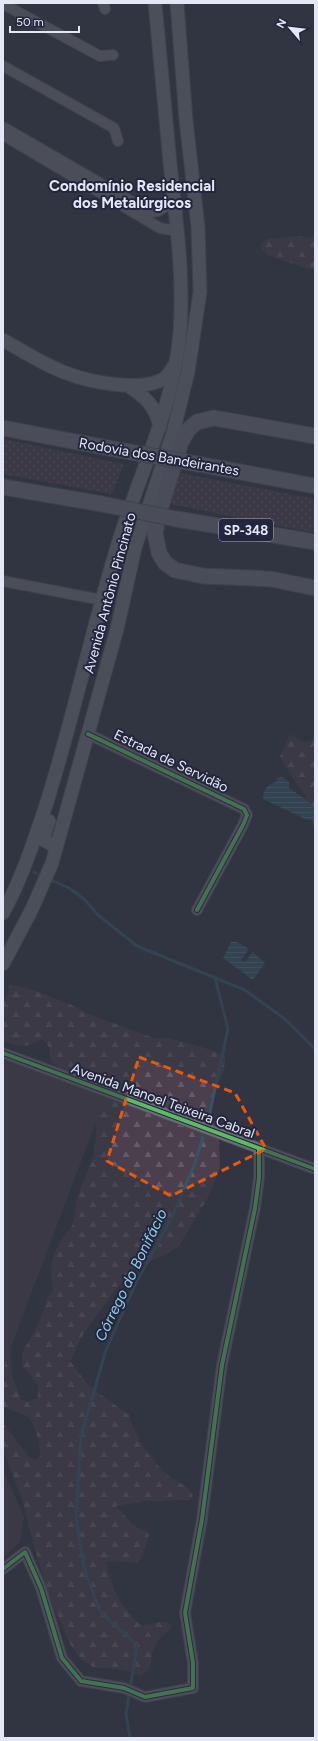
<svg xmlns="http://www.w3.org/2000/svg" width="318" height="1741" font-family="Figtree,sans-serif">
	<defs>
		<pattern id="grass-dots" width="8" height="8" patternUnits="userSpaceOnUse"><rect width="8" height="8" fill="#4b3f4d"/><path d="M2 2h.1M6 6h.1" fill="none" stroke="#655b67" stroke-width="1.8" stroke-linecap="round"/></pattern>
		<pattern id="forest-firs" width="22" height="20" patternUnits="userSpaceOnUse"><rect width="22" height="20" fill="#4b3f4d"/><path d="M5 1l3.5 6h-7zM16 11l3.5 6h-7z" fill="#655b67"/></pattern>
		<pattern id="water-rules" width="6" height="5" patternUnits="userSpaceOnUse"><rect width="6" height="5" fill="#355464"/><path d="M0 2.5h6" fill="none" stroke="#526d7b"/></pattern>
	</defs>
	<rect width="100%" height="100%" fill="#323442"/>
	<!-- grass -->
	<path fill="url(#grass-dots)" d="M 3,439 L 124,464 L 112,494 L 3,474 Z
		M 180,473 L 315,499 L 315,533 L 170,504 Z"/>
	<!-- forest -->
	<path fill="url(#forest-firs)" d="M 297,236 L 315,238 L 315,271 L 269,256 L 261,249 L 261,242 L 267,239 Z
		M 290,734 L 300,741 L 310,741 L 315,737 L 315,829 L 309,813 L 306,796 L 297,784 L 280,757 Z
		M 9,984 L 30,989 L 72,1005 L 86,1013 L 154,1038 L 168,1038 L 198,1046 L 225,1055 L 224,1071 L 212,1096 L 211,1110 L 219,1138 L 220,1168 L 207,1199 L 178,1247 L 165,1255 L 139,1265 L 118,1286 L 84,1333 L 70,1361 L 88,1385 L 130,1416 C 132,1434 155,1466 170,1477 C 180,1484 187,1484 193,1496 L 190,1500 L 144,1501 L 116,1506 L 134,1526 L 147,1531 L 149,1536 L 142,1557 L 137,1563 L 109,1561 L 106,1563 C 110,1583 117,1600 131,1615 C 134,1618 137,1622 140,1624 C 151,1629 164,1615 172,1626 C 168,1634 158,1638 155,1645 C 148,1659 157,1666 140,1676 L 125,1670 L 93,1667 L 81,1659 L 70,1644 L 50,1598 L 34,1546 L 22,1499 L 3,1450 L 3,1423 L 29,1457 L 34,1459 L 39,1458 C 43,1450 35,1422 27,1417 C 21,1412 10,1410 3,1407 L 3,1335 L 10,1341 L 12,1376 L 21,1400 L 27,1402 L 38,1398 L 38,1386 L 23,1366 L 22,1353 L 39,1323 L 48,1297 L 53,1290 C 49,1269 51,1256 63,1238 C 66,1233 72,1228 73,1223 C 76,1215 75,1206 77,1198 C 87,1170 100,1151 95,1119 L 80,1113 L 117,1087 L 115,1083 C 101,1084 59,1074 51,1060 C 49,1057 51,1052 49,1048 C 48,1045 46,1042 44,1040 C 38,1039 35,1044 29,1045 C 20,1047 11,1044 3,1041 L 3,1001 L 8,994 Z"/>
	<!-- park -->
	<path fill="#4b3f4d" d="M 3,1056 L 106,1095 L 3,1368 Z
		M 3,1470 L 24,1517 L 20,1542 L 3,1558 Z"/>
	<!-- water -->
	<path fill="url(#water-rules)" d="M 282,777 L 289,782 L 289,788 L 307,800 L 315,809 L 315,821 L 305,819 L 263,799 C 263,790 267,784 276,782 L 277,778 Z
		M 231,942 L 237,942 L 249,949 L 241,960 L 245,962 L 253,952 L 265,963 L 253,980 L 223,958 Z"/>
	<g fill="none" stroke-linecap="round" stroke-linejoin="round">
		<!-- stream -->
		<path stroke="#355464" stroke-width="3" d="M 34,872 L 36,873
			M 53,881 L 69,888 L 84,899 L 98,915 L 137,946 L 245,990 L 286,1020 L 315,1049
			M 208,1121 L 228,1029 L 215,978
			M 130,1738 L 126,1714 L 137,1645 L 100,1612 L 84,1567 L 76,1518 L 81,1436 L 106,1350 L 136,1283 L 172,1217 L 195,1163 L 203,1137"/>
		<defs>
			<path id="minor" d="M 103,3 L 105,9
				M 3,4 L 100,56 L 113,55
				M 3,66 L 114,128 L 118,141
				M 3,127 L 150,212 L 158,211 L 175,201
				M 3,135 L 160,228 L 178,231
				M 3,581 L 102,600
				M 88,734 L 244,809 L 247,815 L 243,825 L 197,910
				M 3,1053 L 315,1169
				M 3,1569 L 25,1552 L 41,1588 L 62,1658 L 81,1681 L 124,1688 L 145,1697 L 193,1688 L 193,1663 L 185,1613 L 202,1519 L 222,1365 L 255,1208 L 259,1178 L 259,1149"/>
			<path id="major" d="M 3,340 C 23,351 44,365 66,373 C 89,382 143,393 165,378 C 169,374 171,370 174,366
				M 128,386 C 145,396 156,407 160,427
				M 49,821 L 44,835 L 44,840 L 51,844 L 57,844
				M 3,913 C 21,880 33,844 45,808 C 73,721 91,632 118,544 C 139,474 174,407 180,332 C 184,275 176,219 170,163 C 165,110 160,56 155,3
				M 3,964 L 32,909 L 52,863 L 117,629 L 135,548 L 173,433 L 188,372 L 200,292 L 198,227 L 186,120 L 177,3"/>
			<path id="highway" d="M 3,428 L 119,450
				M 315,436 L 214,418 L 197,422 L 188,430 L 181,442 L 159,513 L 155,533 L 159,553 L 165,563 L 175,570 L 203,576 L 271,579 L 315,588
				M 198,464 L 315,486
				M 3,487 L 102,504
				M 176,519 L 315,542"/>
		</defs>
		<!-- minor casing -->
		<use href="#minor" stroke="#50515d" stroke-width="12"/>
		<!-- major casing -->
		<use href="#major" stroke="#50515d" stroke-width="15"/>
		<!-- highway casing -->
		<use href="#highway" stroke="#50515d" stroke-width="17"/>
		<!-- minor -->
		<use href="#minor" stroke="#6a6d74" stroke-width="10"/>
		<!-- major -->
		<use href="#major" stroke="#6b6f78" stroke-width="13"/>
		<!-- highway -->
		<use href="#highway" stroke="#686b75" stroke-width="15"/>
		<defs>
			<path id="highway-bridge" d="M 119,450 L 198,464
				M 102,504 L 176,519"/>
		</defs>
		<!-- highway-bridge casing -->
		<use href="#highway-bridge" stroke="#50515d" stroke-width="17" stroke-linecap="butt"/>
		<!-- highway-bridge -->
		<use href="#highway-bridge" stroke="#686b75" stroke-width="15"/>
		<defs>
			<path id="cycleway" d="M 88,734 L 244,809 L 247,815 L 243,825 L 197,910
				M 3,1053 L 315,1169
				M 3,1569 L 25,1552 L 41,1588 L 62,1658 L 81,1681 L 124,1688 L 145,1697 L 193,1688 L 193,1663 L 185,1613 L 202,1519 L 222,1365 L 255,1208 L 259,1178 L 259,1149"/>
		</defs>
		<!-- cycleway casing -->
		<use href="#cycleway" stroke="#23263d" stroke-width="6"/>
		<!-- cycleway -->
		<use href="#cycleway" stroke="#5cba63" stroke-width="4"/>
	</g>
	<!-- marked area -->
	<path d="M0 0H318V1741H0ZM 139,1057 L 235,1093 L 266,1149 L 171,1196 L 107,1161 Z" fill="#323442" fill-opacity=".55" fill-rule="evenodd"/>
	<path fill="none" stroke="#e8590c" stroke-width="3" stroke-dasharray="8 5" stroke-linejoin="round" d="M 139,1057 L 235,1093 L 266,1149 L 171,1196 L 107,1161 Z"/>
	<g text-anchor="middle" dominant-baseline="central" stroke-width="4" stroke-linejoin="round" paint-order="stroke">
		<!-- shield labels -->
		<rect fill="#23263d" stroke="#aaadbe" stroke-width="1" x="219" y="519" width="54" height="22" rx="3"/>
		<g font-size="13" font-weight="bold" fill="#e4e7f6">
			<text x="246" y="530">SP-348</text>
		</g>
		<!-- street labels -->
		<g font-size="14" fill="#e4e7f6" stroke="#23263d">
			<text transform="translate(159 457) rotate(10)">Rodovia dos Bandeirantes</text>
			<text transform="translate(110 593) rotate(-75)">Avenida Antônio Pincinato</text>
			<text transform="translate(171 761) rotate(26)">Estrada de Servidão</text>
			<text transform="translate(163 1101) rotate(20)">Avenida Manoel Teixeira Cabral</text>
		</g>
		<!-- neighbourhood labels -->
		<g font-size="15" font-weight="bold" fill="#e4e7f6" stroke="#23263d">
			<text x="132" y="186">Condomínio Residencial<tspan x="132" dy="17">dos Metalúrgicos</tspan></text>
		</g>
		<!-- water labels -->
		<g font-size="15" font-style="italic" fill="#8eceeb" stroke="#23263d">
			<text transform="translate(131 1275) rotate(-64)">Córrego do Bonifácio</text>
		</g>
	</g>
	<!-- border -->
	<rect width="318" height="1741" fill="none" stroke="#e4e7f6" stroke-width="8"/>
	<!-- north arrow -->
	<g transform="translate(290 28) rotate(298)" stroke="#23263d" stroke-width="3" paint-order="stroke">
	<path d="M0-3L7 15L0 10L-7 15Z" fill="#e4e7f6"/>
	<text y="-6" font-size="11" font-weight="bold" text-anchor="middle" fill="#e4e7f6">N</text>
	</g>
	<!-- scale -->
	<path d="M10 26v6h69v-6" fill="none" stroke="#e4e7f6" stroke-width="2"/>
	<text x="16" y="26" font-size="12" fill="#e4e7f6" stroke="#23263d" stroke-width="3" paint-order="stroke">50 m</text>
</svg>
